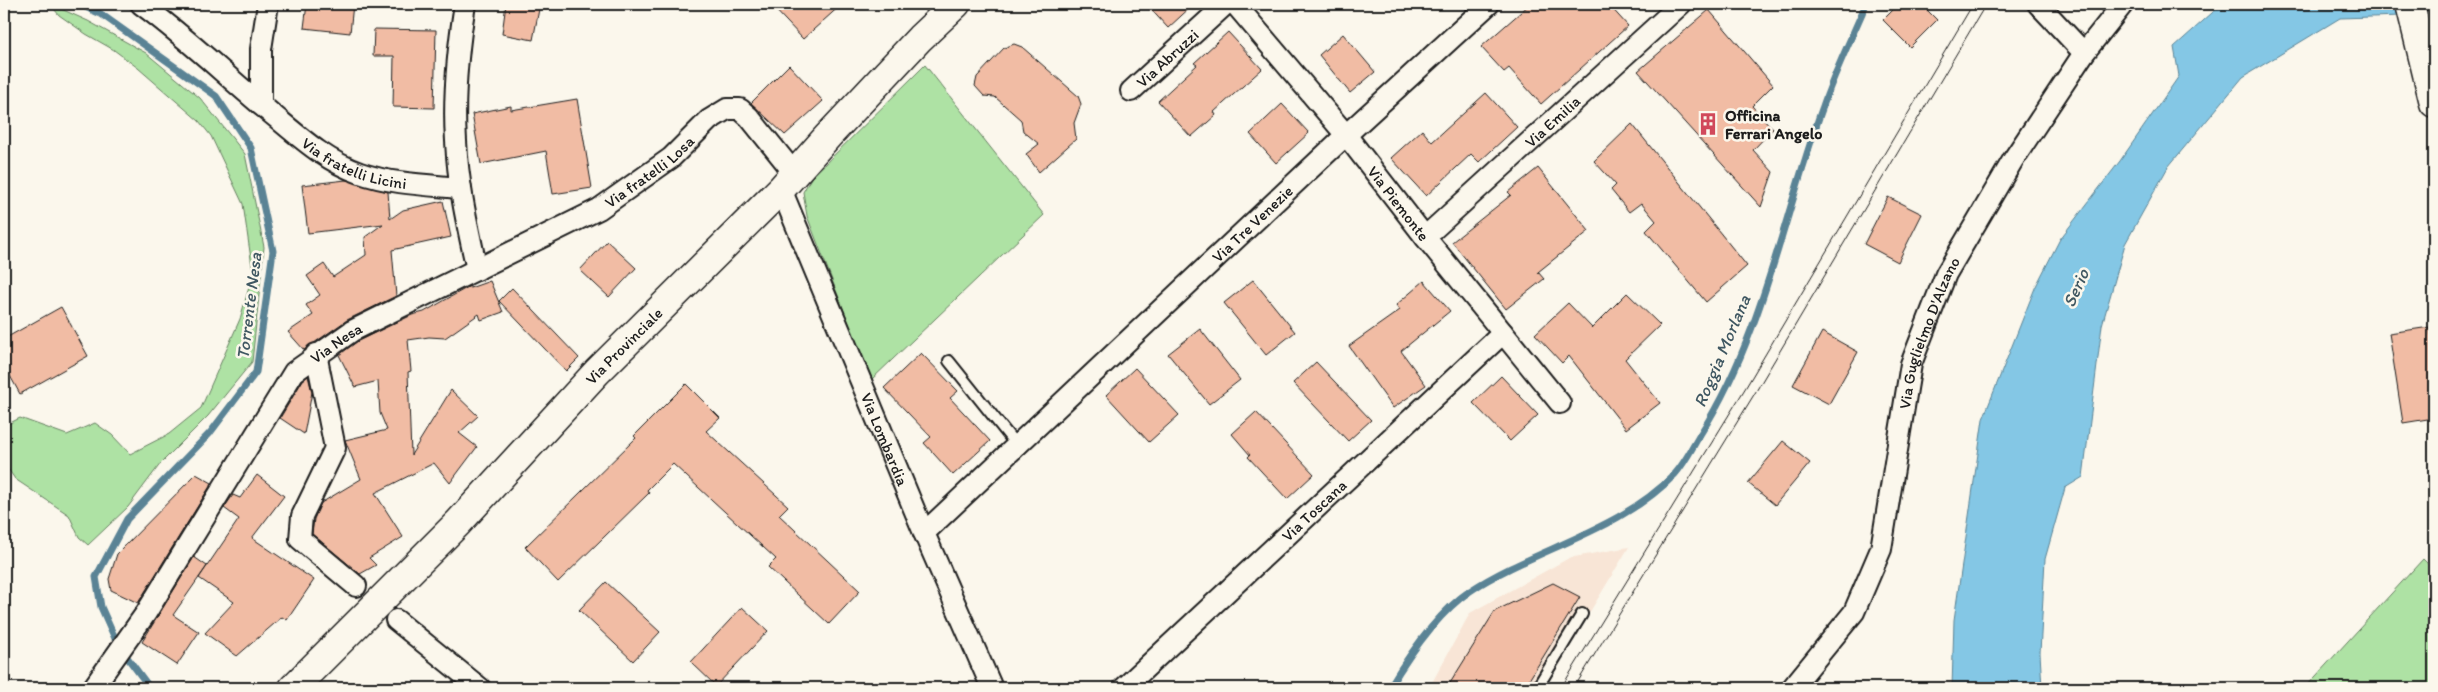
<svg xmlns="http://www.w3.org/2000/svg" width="2438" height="692" font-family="Itim,sans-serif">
	<rect width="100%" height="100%" fill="#fbf7ec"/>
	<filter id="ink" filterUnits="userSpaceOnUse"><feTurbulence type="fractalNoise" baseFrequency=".02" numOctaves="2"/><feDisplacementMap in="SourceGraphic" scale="10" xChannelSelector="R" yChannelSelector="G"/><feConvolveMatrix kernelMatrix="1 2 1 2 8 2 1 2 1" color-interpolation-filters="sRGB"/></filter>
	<g filter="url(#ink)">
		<!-- built -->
		<path fill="#f8e5d6" d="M 1629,547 L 1544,688 L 1429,688 L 1470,613 L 1569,558 Z"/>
		<!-- green -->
		<path fill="#aee2a4" stroke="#657f60" d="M 50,4 L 88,21 L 146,53 L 200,98 L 245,154 L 264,247 L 252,362 L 208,416 L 161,463 L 128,507 L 88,545 L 79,537 L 69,515 L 15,479 L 4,463 L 4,426 L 20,418 L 67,435 L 95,423 L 112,435 L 130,454 L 169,434 L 201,408 L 240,319 L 253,273 L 243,204 L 211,136 L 199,121 L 138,68 L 114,50 L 86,34 L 59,15 Z
			M 925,65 L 1044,215 L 871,380 L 807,216 L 803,192 L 811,178 Z
			M 2423,559 L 2434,570 L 2434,688 L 2305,688 Z"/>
		<!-- water -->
		<path fill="#84c7e5" stroke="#5a8395" d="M 2222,4 L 2434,4 L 2434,15 L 2340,18 L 2243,77 L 2168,167 L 2125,244 L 2102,325 L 2083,477 L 2065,488 L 2045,559 L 2040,653 L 2042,688 L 1952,688 L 1954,620 L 1983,419 L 2035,288 L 2060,239 L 2120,161 L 2179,76 L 2174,47 Z"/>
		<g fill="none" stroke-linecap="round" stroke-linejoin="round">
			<!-- stream -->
			<path stroke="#5a8395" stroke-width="7" d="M 79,4 L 101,14 L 216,96 L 251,148 L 273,251 L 256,372 L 210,433 L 127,519 L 96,577 L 101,607 L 118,645 L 150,688
				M 1389,688 C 1409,655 1437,613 1470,591 C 1535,548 1620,532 1675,474 C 1685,463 1693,446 1701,433 C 1763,335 1783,217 1822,109 C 1834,73 1851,39 1866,4"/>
		</g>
		<!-- building -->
		<path fill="#f1bca4" stroke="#1c1c1c" d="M 307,4 L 353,4 L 350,33 L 304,28 Z
			M 506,4 L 540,4 L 533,40 L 502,34 Z
			M 770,4 L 842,4 L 803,39 Z
			M 1146,4 L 1194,4 L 1168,28 Z
			M 1530,4 L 1608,4 L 1628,26 L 1541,104 L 1509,68 L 1504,72 L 1481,47 Z
			M 1899,4 L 1921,4 L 1937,20 L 1910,47 L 1883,20 Z
			M 1709,10 L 1773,85 L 1752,106 L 1773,129 L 1753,150 L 1773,172 L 1761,207 L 1638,71 Z
			M 374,29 L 436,30 L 434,108 L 393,107 L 394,56 L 373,56 Z
			M 1228,32 L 1262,69 L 1214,112 L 1216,115 L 1191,137 L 1158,101 L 1197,65 L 1194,63 Z
			M 1343,34 L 1375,72 L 1350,93 L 1319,55 Z
			M 1014,44 L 1022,47 L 1078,96 L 1081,104 L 1074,123 L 1076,139 L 1039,172 L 1026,154 L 1039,144 L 1023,131 L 1021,120 L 995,97 L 984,96 L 975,86 L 977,77 L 1004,48 Z
			M 789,65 L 823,101 L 785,135 L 751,103 Z
			M 1486,93 L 1517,127 L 1479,162 L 1471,154 L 1426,196 L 1391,158 L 1422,130 L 1432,142 Z
			M 577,99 L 592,188 L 553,194 L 546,151 L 481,164 L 472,114 L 511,106 L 511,110 Z
			M 1282,104 L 1309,133 L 1276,163 L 1250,134 Z
			M 1632,124 L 1747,266 L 1706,302 L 1646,231 L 1656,221 L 1641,203 L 1629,212 L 1611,190 L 1616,185 L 1594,161 Z
			M 1538,168 L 1589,231 L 1538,272 L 1544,279 L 1506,309 L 1452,242 L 1511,195 L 1508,192 Z
			M 346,180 L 388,192 L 390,219 L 403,210 L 443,201 L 451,237 L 392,250 L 396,296 L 347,320 L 304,350 L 288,332 L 313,315 L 306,305 L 320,295 L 307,276 L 324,264 L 333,277 L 366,255 L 365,237 L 383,224 L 308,233 L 302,185 Z
			M 1888,197 L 1922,214 L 1898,262 L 1864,244 Z
			M 607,241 L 636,268 L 609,297 L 580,270 Z
			M 1253,280 L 1295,332 L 1266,355 L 1224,303 Z
			M 490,281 L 503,312 L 481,320 L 479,314 L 445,338 L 429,337 L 408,340 L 411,371 L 408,372 L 411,455 L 451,390 L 478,416 L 459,433 L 477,447 L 450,483 L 434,463 L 375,493 L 403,537 L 369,558 L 376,565 L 360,574 L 312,534 L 314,519 L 321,503 L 361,479 L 345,440 L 387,430 L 380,413 L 378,381 L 355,387 L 339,355 L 358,341 L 412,315 L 424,312 L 470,286 L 470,288 Z
			M 1424,281 L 1450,311 L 1401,351 L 1426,385 L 1393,408 L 1349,346 L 1400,310 L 1396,305 Z
			M 512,288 L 579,358 L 566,371 L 499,301 Z
			M 1627,293 L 1660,325 L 1625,359 L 1660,403 L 1626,429 L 1569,356 L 1562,363 L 1535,334 L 1568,303 L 1592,328 Z
			M 61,307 L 88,356 L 20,394 L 4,365 L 4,339 Z
			M 2430,327 L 2434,353 L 2434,418 L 2403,423 L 2389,333 Z
			M 1200,329 L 1240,380 L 1209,404 L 1168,354 Z
			M 1822,332 L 1858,352 L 1829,404 L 1793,385 Z
			M 921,353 L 958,391 L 950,398 L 990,441 L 953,475 L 924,443 L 931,437 L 884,388 Z
			M 1316,362 L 1371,420 L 1348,441 L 1293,383 Z
			M 1135,368 L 1179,415 L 1149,442 L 1106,395 Z
			M 308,376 L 312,392 L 304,434 L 280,418 L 303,380 Z
			M 1501,376 L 1538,415 L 1510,441 L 1473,403 Z
			M 686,384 L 720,418 L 706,431 L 788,506 L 779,515 L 860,591 L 829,624 L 768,567 L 776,559 L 673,464 L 647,490 L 649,493 L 558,582 L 525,547 L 636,438 L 634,436 Z
			M 1256,412 L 1314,474 L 1287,499 L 1248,457 L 1250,455 L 1232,434 Z
			M 1783,441 L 1810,463 L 1775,505 L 1748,483 Z
			M 196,474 L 212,483 L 138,603 L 111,590 L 109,579 L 117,554 Z
			M 257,475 L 284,496 L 252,538 L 314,580 L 287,620 L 282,617 L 237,656 L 205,633 L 234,602 L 199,578 L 239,519 L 224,508 L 233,495 L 240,498 Z
			M 194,557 L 207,566 L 173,615 L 199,632 L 177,665 L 142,642 Z
			M 606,582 L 660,632 L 633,661 L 579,610 Z
			M 1553,583 L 1580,597 L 1524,688 L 1447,688 L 1495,611 Z
			M 742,607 L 768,631 L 716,686 L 691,662 Z"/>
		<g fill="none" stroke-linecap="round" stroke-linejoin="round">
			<defs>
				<path id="lane" d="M 949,361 L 1017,446
					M 1537,688 L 1582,614"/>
				<g id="street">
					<path id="s1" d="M 141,4 C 189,39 231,81 278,119 C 303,140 328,162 360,173 C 391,184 429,185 461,188"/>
					<path d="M 465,4 C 458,48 453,97 456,141 C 458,185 468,228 477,270"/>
					<path id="s2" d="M 1235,4 L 1346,135 L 1425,237 L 1560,403"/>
					<path d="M 2038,4 L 2084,53"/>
					<path id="s3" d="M 1131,91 L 1226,4"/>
					<path d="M 261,105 L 261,49 L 268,4"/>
					<path id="s4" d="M 781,189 L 924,533 L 992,688"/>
					<path id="s5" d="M 1425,237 L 1681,4"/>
					<path d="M 316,354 L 335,448 L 302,516 L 300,539 L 356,586"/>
					<path id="s6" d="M 924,533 L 1346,135 L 1489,4"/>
					<path d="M 396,620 L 480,688"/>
					<path id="s7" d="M 93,688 L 146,613 L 294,372 L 352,331 L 599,209 L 671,158 L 709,120 L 727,109 L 740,109 L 749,117 L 795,174"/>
					<path id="s8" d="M 1124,688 L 1503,333"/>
					<path id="s9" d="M 1792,688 L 1854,612 L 1881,549 L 1911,364 L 1946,274 L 2013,160 L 2084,53 L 2123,4"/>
				</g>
				<g id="secondary">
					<path d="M 2410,4 L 2434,103"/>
					<path id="s10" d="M 293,688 L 458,523 L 597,372 L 781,189 L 828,136 L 920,38 L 956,4"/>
				</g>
			</defs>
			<!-- lane casing -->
			<use href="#lane" stroke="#1c1c1c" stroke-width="14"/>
			<!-- street casing -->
			<use href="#street" stroke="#1c1c1c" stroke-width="24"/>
			<!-- secondary casing -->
			<use href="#secondary" stroke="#1c1c1c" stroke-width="31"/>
			<!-- lane -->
			<use href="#lane" stroke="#fbf7ec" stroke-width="10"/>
			<!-- street -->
			<use href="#street" stroke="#fbf7ec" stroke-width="20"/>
			<!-- secondary -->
			<use href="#secondary" stroke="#fbf7ec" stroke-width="28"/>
			<!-- tram -->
			<path stroke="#1c1c1c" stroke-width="1" d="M 1561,688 L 1746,387 L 1973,4
				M 1574,688 L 1755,393 L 1986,4"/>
		</g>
	</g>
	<!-- icons -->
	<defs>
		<symbol id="building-bare" viewBox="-9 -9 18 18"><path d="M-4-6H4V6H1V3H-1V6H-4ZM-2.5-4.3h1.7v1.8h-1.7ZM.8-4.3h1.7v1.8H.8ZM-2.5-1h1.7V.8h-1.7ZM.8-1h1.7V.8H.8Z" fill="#d1495b" stroke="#fbf7ec" stroke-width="2.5" paint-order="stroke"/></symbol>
	</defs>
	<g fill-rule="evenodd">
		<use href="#building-bare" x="1692" y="108" width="32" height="32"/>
	</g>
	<g text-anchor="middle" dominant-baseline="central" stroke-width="5" stroke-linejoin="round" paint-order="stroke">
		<!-- street labels -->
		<g font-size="16" fill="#1c1c1c" stroke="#fbf7ec">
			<text stroke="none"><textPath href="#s3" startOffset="49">Via Abruzzi</textPath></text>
			<text stroke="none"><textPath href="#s5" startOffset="172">Via Emilia</textPath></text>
			<text stroke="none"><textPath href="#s1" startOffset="269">Via fratelli Licini</textPath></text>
			<text stroke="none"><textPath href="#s7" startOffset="784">Via fratelli Losa</textPath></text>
			<text stroke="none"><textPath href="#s2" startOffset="258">Via Piemonte</textPath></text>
			<text stroke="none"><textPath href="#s6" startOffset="451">Via Tre Venezie</textPath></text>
			<text stroke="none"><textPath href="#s9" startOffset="389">Via Guglielmo D'Alzano</textPath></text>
			<text stroke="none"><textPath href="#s7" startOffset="426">Via Nesa</textPath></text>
			<text stroke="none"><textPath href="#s10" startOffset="476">Via Provinciale</textPath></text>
			<text stroke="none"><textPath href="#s4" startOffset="271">Via Lombardia</textPath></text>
			<text stroke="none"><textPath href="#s8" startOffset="260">Via Toscana</textPath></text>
		</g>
		<!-- poi labels -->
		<g font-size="16" font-weight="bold" fill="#1c1c1c" stroke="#fbf7ec" text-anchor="start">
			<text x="1725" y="115">Officina<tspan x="1725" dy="18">Ferrari Angelo</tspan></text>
		</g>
		<!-- water labels -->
		<g font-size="18" font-style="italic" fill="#405862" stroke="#fbf7ec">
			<text transform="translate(2076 288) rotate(-66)">Serio</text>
			<text transform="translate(249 306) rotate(-83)">Torrente Nesa</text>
			<text transform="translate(1722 351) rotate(-67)">Roggia Morlana</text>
		</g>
	</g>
	<!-- margin -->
	<rect width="2438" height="692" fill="none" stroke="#fbf7ec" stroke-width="20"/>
	<rect x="10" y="10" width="2418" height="672" fill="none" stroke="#1c1c1c" stroke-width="2" filter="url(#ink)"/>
</svg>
